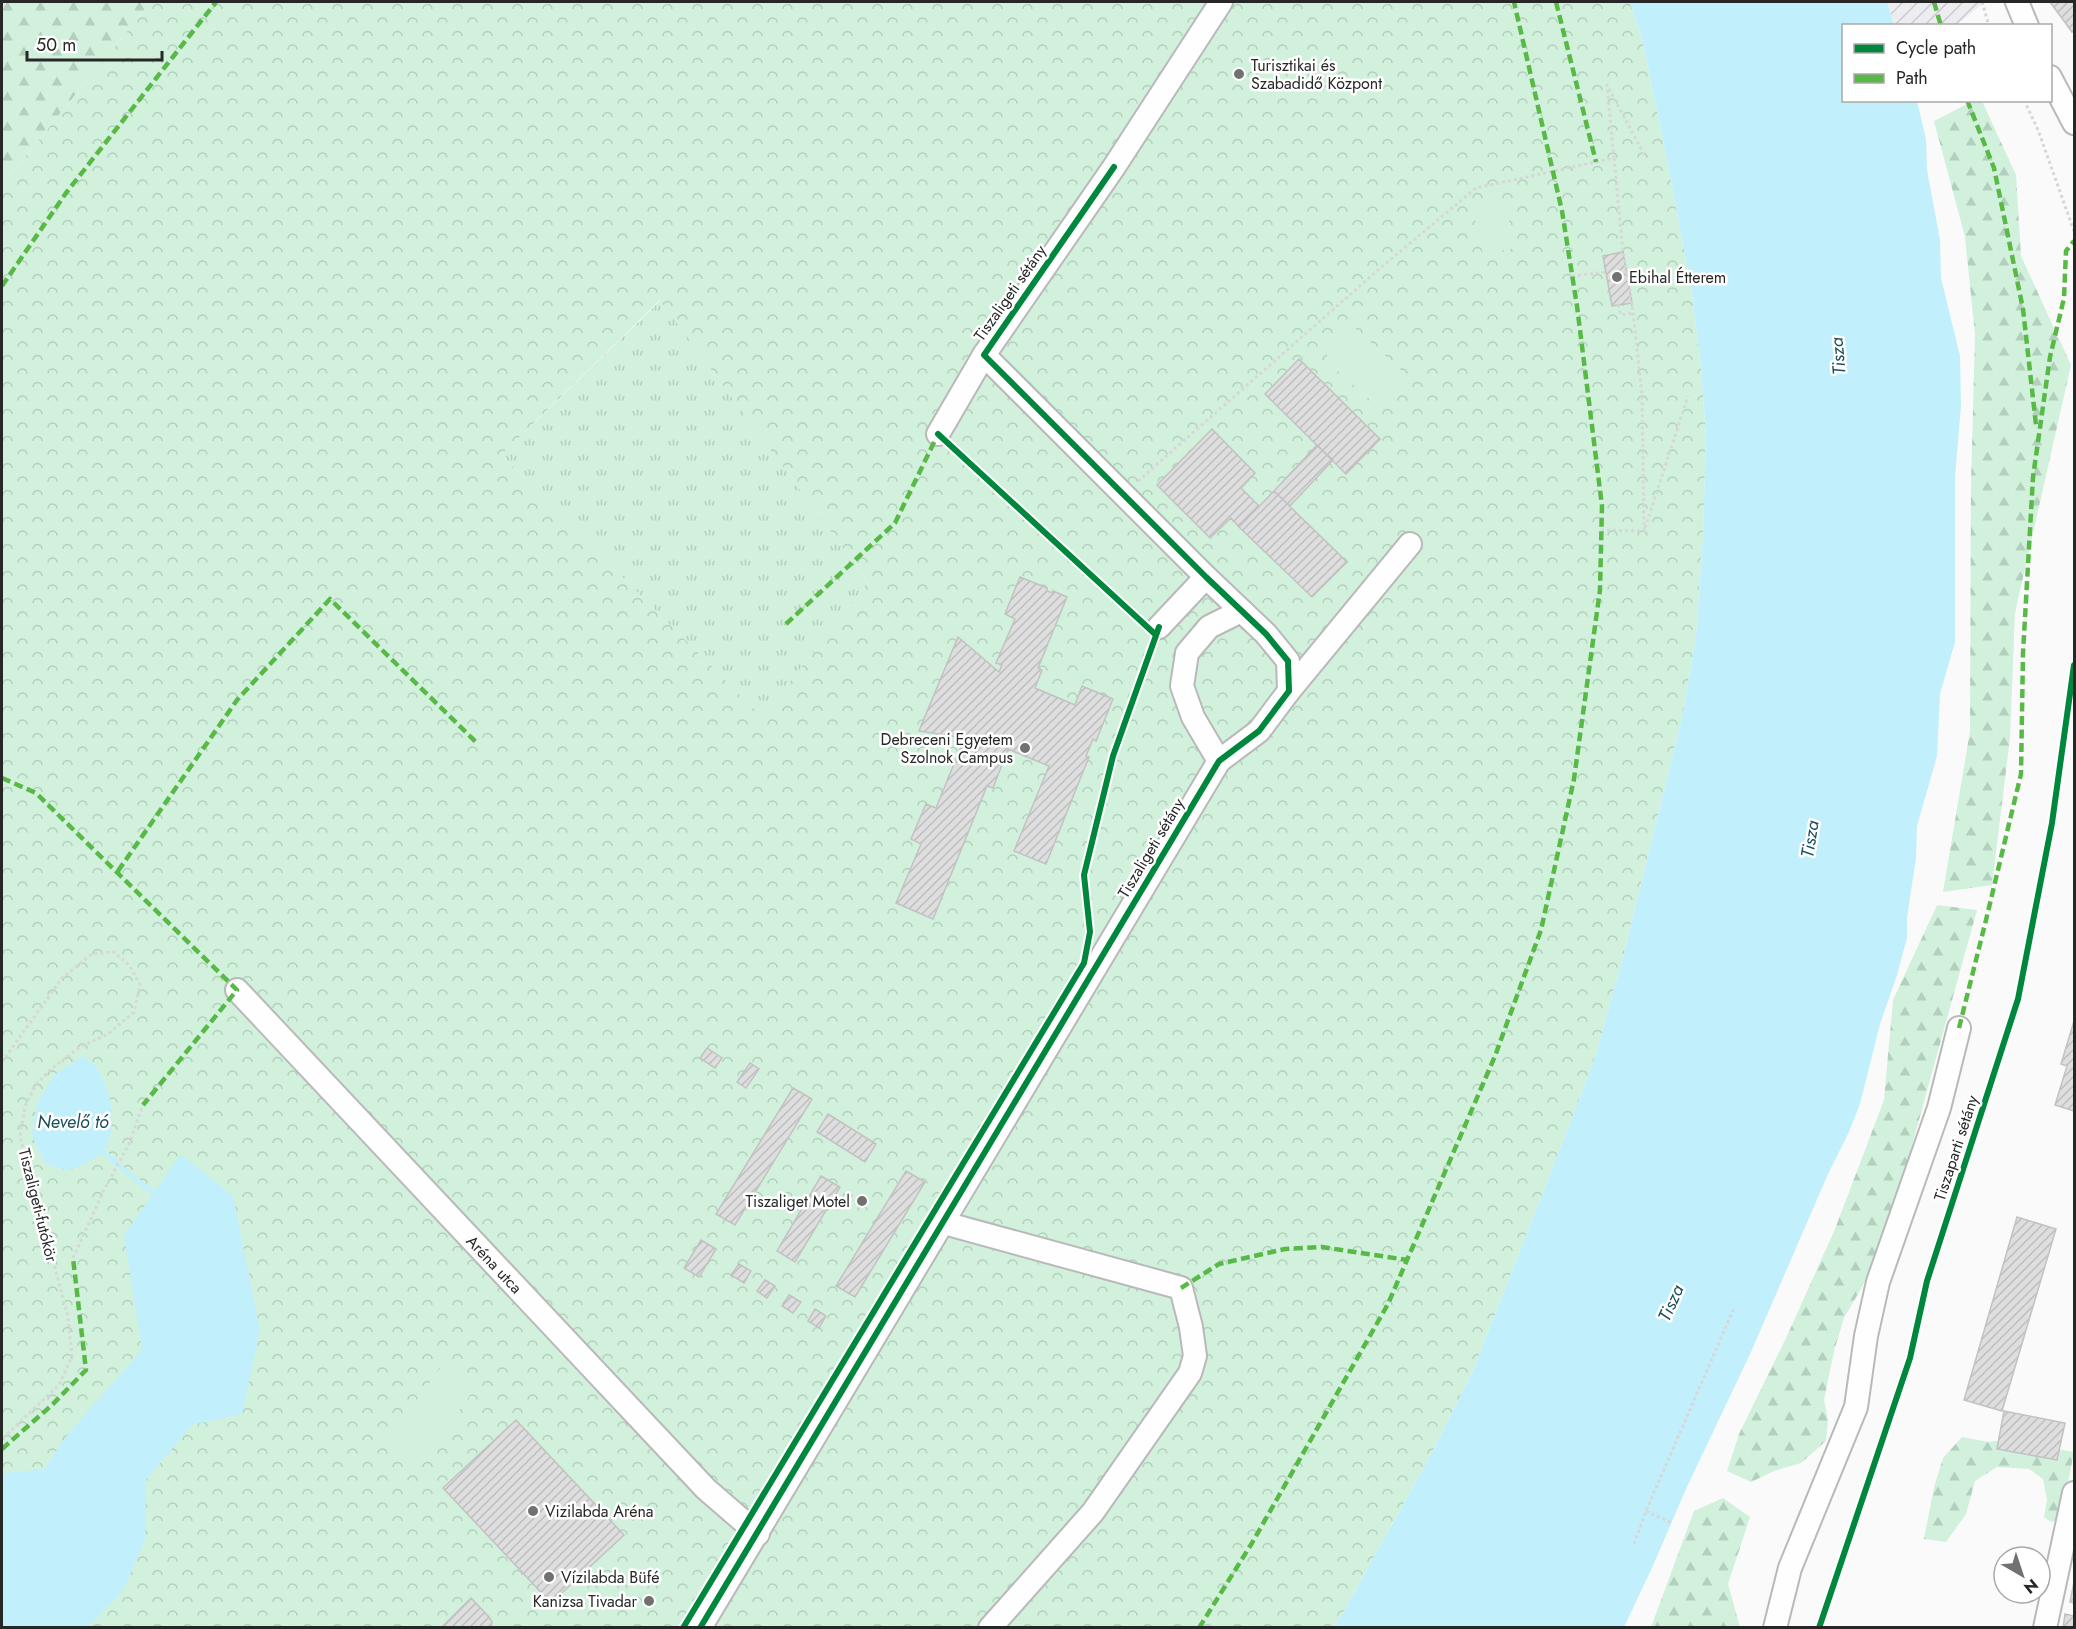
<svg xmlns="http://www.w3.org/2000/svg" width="2076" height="1629" font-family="Jost,sans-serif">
	<defs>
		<pattern id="industrial-furrows" width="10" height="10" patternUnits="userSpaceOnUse" patternTransform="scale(1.5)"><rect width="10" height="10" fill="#ececf1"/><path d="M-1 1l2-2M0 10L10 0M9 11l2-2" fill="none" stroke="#cacacf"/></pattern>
		<pattern id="grass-tufts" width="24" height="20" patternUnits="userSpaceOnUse" patternTransform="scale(1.5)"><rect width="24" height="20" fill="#d1f1dc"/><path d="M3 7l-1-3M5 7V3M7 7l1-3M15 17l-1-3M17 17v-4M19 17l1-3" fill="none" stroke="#b3cfbd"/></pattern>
		<pattern id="forest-firs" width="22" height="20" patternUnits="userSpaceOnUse" patternTransform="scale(1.5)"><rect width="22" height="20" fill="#d1f1dc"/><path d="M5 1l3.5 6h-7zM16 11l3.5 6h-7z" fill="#b3cfbd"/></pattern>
		<pattern id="park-crowns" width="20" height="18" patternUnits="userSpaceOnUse" patternTransform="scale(1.5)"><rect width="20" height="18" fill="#d1f1dc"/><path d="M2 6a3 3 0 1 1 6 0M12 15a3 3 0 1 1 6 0" fill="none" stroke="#b3cfbd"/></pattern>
		<pattern id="building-hatch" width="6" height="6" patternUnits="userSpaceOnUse" patternTransform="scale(1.5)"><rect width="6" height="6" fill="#dedede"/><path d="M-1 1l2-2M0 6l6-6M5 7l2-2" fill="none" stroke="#bebebe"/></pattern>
	</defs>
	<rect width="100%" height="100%" fill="#fafafa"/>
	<!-- industrial -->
	<path fill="url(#industrial-furrows)" d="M 1887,2 L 1985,2 L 1955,26 L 1894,25 Z"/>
	<!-- grass -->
	<path fill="url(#grass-tufts)" d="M 661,300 L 868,582 L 762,718 L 501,455 Z"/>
	<!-- forest -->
	<path fill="url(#forest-firs)" d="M 2,2 L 151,2 L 2,185 Z
		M 1973,101 L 1982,101 L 2016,175 L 2021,256 L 2071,365 L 2015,613 L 2010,738 L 1992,885 L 1943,892 L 1970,731 L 1971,484 L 1975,334 L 1965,237 L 1934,121 Z
		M 1937,905 L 1977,910 L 1906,1167 L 1866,1280 L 1844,1318 L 1834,1351 L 1824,1400 L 1828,1420 L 1826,1441 L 1801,1463 L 1774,1471 L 1751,1482 L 1727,1471 L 1739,1434 L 1787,1336 L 1835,1229 L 1884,1100 L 1893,1000 Z
		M 1962,1437 L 1989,1442 L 2002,1440 L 2074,1452 L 2061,1519 L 2051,1522 L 2044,1517 L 2047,1500 L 2043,1479 L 2029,1469 L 1997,1467 L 1975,1481 L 1966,1514 L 1946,1542 L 1924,1539 L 1934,1487 L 1943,1458 Z
		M 1723,1498 L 1750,1517 L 1728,1584 L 1740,1627 L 1651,1627 L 1694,1511 Z"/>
	<!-- park -->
	<path fill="url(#park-crowns)" fill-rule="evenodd" d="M 151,2 L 1630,2 L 1642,39 L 1667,160 L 1691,287 L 1701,367 L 1706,437 L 1703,535 L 1696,636 L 1683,713 L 1624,953 L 1596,1054 L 1569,1126 L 1472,1373 L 1430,1456 L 1335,1627 L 2,1627 L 2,185 ZM 660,300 L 868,582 L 762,717 L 501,455 Z"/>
	<!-- pitch -->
	<path fill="#d1f1dc" d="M 1504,198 L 1515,248 L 1483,255 L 1472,205 Z
		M 1353,326 L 1405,374 L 1376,405 L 1324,359 Z
		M 443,1364 L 476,1387 L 418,1467 L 385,1444 Z"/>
	<!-- water -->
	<path fill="#c2effc" d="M 1630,2 L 1887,2 L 1894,25 L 1844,26 L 1844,100 L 1917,101 L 1926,139 L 1927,170 L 1940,240 L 1941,278 L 1960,356 L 1961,406 L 1955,476 L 1955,642 L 1940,694 L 1937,756 L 1917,826 L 1916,858 L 1907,918 L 1907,938 L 1897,975 L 1880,1024 L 1860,1104 L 1848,1134 L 1828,1174 L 1751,1352 L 1686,1489 L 1652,1568 L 1624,1627 L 1335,1627 L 1430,1456 L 1472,1373 L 1569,1126 L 1596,1054 L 1624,953 L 1683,713 L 1696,636 L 1703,535 L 1706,437 L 1701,367 L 1691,287 L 1667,160 L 1642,39 Z
		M 83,1056 C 87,1060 94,1063 97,1068 C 111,1090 119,1127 104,1149 C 97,1160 79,1166 68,1171 L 46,1164 L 32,1136 L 36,1106 L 54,1075 Z
		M 181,1154 L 233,1196 L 260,1330 L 242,1414 L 192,1425 L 146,1480 L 145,1541 L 122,1592 L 88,1627 L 2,1627 L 2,1477 L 5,1473 L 44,1469 L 71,1430 L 142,1350 L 124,1235 Z"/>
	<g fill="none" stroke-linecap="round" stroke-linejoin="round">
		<!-- stream -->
		<path stroke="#c2effc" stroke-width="5" d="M 103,1151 L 126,1172 L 154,1193"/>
	</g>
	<!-- building -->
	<path fill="url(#building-hatch)" stroke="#c2c2c2" stroke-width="1.5" d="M 2050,2 L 2074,2 L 2074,30 L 2072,32 Z
		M 1623,252 L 1632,303 L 1612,306 L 1603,256 Z
		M 1299,359 L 1380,439 L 1346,474 L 1265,394 Z
		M 1212,429 L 1255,473 L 1241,488 L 1259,506 L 1239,527 L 1231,518 L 1210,538 L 1157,485 Z
		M 1317,445 L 1333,460 L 1290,506 L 1274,491 Z
		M 1274,491 L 1347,562 L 1312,597 L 1239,527 Z
		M 1020,577 L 1047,588 L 1047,591 L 1053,593 L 1053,591 L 1067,597 L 1038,668 L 1042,670 L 1035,688 L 1075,705 L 1082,686 L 1113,699 L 1096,741 L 1093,739 L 1086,756 L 1089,757 L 1046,864 L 1014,851 L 1049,766 L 1008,749 L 993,788 L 987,786 L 933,919 L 896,903 L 921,844 L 911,839 L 926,804 L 936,808 L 963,742 L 974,747 L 977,740 L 919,731 L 958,637 L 999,672 L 1002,665 L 996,663 L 1015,619 L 1005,614 Z
		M 2074,1021 L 2074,1111 L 2055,1105 L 2067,1066 L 2061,1064 Z
		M 707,1048 L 722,1058 L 715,1068 L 700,1058 Z
		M 750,1063 L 759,1069 L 746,1088 L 737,1082 Z
		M 793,1088 L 812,1099 L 735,1225 L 716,1214 Z
		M 828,1114 L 876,1144 L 865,1162 L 817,1132 Z
		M 906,1171 L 925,1182 L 855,1297 L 836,1286 Z
		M 821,1176 L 840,1187 L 795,1262 L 777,1251 Z
		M 2017,1217 L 2056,1229 L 2002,1411 L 1964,1400 Z
		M 701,1240 L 716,1249 L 699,1277 L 684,1268 Z
		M 739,1264 L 751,1271 L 744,1283 L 731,1275 Z
		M 765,1280 L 775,1286 L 767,1298 L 757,1291 Z
		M 789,1295 L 801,1302 L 793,1313 L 782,1306 Z
		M 815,1309 L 826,1316 L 819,1328 L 808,1321 Z
		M 2004,1411 L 2065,1423 L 2057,1460 L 1997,1449 Z
		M 516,1420 L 624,1535 L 551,1603 L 443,1488 Z
		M 2074,1582 L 2074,1603 L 2070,1602 Z
		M 471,1598 L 489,1617 L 492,1622 L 491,1628 L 441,1628 Z
		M 2065,1614 L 2074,1616 L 2074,1628 L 2063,1628 Z"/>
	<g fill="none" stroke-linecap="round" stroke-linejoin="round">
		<defs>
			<g id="minor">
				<path d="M 2017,2 L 2027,26"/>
				<path d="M 2050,77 L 2074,123"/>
				<path d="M 938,434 L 984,355"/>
				<path d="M 1159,627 L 1206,577"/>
				<path d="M 1289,691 L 1410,544"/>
				<path d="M 1219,761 L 1193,717 L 1182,686 L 1187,653 L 1209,627 L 1241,611"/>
				<path id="s1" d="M 237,990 L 706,1489 L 758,1534"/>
				<path d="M 944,1223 L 1181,1288 L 1191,1327 L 1195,1356 L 1190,1373 L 1093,1512 L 990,1628"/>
				<path d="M 700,1628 L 1219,761 L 1259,731 L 1289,691 L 1288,661 L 1266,634 L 1206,577 L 984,355 L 1114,167 L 1221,2"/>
				<path d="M 1775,1628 L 1790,1568 L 1856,1407 L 1866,1336 L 1878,1282 L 1939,1108 L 1959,1028"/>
				<path d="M 2045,1628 L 2074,1493"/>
			</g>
		</defs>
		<!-- minor casing -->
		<use href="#minor" stroke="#b9b9b9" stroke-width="26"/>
		<!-- path -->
		<path stroke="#d7d7d7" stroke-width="3" stroke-dasharray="3 3" stroke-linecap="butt" d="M 1982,2 L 1989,26
			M 2024,100 L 2038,130 L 2074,231
			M 1614,158 L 1623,252 L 1632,303 L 1642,394 L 1644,531 L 1688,396
			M 1572,276 L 1606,272
			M 1628,281 L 1652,276
			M 1618,305 L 1621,315 L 1633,313
			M 1138,481 L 1378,270 L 1476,188 L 1614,158 L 1607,85 L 1646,158
			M 1601,530 L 1644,531
			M 2,1062 L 62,978 L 92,954 L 114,952 L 130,966 L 140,985 L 134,1012 L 108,1034 L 80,1047 L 51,1069 L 36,1085 L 25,1106 L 20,1136 L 68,1317 L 72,1356 L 59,1385 L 2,1439
			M 73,1258 L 104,1190 L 129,1144 L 143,1105
			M 1646,1511 L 1672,1523
			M 1634,1544 L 1646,1511 L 1734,1308"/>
		<!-- minor -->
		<use href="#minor" stroke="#fefefe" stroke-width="22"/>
		<!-- quiet -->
		<path stroke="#58b947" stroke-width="4.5" stroke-dasharray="9 4.5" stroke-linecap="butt" d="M 1556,2 L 1596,162
			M 1934,2 L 1941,26
			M 1967,100 L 1994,168 L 2023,309 L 2036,425
			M 2,286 L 66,193 L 216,2
			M 786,624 L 895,523 L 938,434
			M 2,778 L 36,793 L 237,990 L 143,1105
			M 118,871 L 237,700 L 330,599 L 477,743
			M 1959,1028 L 1986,920 L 2021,774 L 2023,653 L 2033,477 L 2050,357 L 2064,298 L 2066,251 L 2074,241
			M 1181,1288 L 1219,1264 L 1285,1249 L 1322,1247 L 1407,1260
			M 2,1449 L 52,1405 L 86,1370 L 73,1258
			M 1199,1628 L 1252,1543 L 1388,1304 L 1495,1056 L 1541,930 L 1574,779 L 1600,590 L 1602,506 L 1577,306 L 1562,211 L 1514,2"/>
		<defs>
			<path id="cycleway" d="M 938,434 L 1156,635
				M 683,1628 L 1084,963 L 1090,932 L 1084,875 L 1113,756 L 1159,627
				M 700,1628 L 1219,761 L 1259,731 L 1289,691 L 1288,661 L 1266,634 L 1206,577 L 984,355 L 1114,167
				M 1819,1628 L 1910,1358 L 1927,1281 L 2018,999 L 2052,823 L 2074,665"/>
		</defs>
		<!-- cycleway casing -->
		<use href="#cycleway" stroke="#fff" stroke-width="10"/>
		<!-- cycleway -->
		<use href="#cycleway" stroke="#00873e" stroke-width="6"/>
	</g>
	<!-- markers -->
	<g fill="#717171" stroke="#fff" stroke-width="2">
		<circle cx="1239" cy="74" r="6"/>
		<circle cx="1617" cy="277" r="6"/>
		<circle cx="1025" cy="748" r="6"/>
		<circle cx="862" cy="1201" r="6"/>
		<circle cx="533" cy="1511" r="6"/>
		<circle cx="549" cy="1577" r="6"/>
		<circle cx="649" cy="1601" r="6"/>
	</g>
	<g text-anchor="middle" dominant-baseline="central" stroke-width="5" stroke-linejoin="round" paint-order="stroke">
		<!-- poi labels -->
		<g font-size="16" fill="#272727" stroke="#fff" text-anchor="start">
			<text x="1251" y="65">Turisztikai és<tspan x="1251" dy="18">Szabadidő Központ</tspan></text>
			<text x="1629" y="277">Ebihal Étterem</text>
			<text x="1013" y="739" text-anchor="end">Debreceni Egyetem<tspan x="1013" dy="18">Szolnok Campus</tspan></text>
			<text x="850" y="1201" text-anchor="end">Tiszaliget Motel</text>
			<text x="545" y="1511">Vizilabda Aréna</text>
			<text x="561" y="1577">Vízilabda Büfé</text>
			<text x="637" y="1601" text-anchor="end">Kanizsa Tivadar</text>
		</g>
		<!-- street labels -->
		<g font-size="16" fill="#272727" stroke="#fff">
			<text transform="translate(1010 293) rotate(-55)">Tiszaligeti sétány</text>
			<text transform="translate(1151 848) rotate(-59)">Tiszaligeti sétány</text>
			<text transform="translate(1956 1148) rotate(-72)">Tiszaparti sétány</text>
			<text transform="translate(38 1205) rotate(76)">Tiszaligeti-futókör</text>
			<text stroke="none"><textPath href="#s1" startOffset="376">Aréna utca</textPath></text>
		</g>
		<!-- water labels -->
		<g font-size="18" font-style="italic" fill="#1b4f5c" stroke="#fff">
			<text transform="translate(1838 356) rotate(-95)">Tisza</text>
			<text transform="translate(1810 839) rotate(-81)">Tisza</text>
			<text x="73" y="1122">Nevelő tó</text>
			<text transform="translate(1671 1303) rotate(-66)">Tisza</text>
		</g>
	</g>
	<!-- border -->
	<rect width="2076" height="1629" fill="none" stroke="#272727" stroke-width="6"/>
	<!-- legend -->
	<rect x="1842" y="24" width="210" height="78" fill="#ffffff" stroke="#a9a9a9" stroke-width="1.5"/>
	<rect x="1854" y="44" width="30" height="9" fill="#00873e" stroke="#a9a9a9" stroke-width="1.5"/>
	<text x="1896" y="54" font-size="18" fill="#272727">Cycle path</text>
	<rect x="1854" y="74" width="30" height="9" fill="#58b947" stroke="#a9a9a9" stroke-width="1.5"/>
	<text x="1896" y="84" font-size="18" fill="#272727">Path</text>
	<!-- north arrow -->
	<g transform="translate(2022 1575) rotate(141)"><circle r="28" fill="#ffffff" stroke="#a9a9a9" stroke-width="1.5"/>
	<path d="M0-4.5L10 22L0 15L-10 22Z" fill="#717171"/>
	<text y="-9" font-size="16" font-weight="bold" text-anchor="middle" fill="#272727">N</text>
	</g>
	<!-- scale -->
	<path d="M27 51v9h135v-9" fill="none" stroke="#272727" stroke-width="3"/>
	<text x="36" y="51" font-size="18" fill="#272727" stroke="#ffffff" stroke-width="4.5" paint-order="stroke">50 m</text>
</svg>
